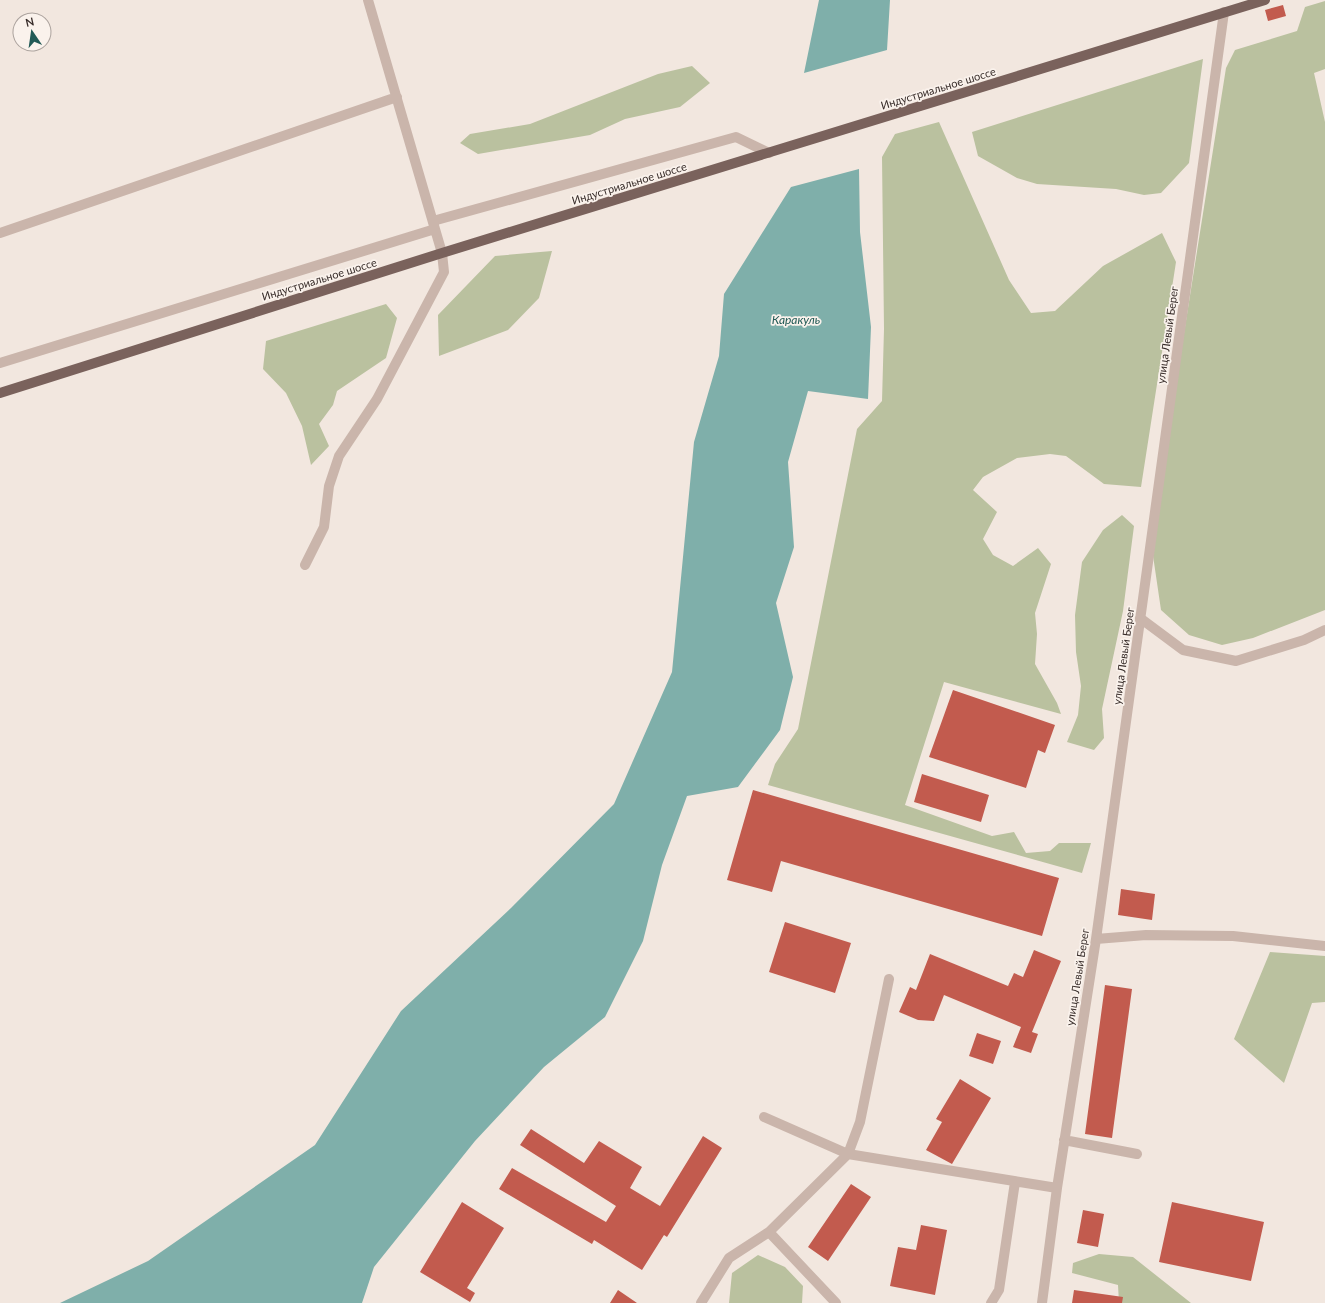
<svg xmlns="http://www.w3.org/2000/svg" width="1325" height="1303" font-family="Lato,sans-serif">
	<rect width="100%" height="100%" fill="#f2e7df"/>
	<!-- green -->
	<path fill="#bac19f" d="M 1325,1 L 1325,69 L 1314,73 L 1325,122 L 1325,610 L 1253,638 L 1222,645 L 1189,635 L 1161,610 L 1151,542 L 1226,68 L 1235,50 L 1297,31 L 1305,7 Z
		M 1203,59 L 1189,163 L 1161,193 L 1144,195 L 1116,189 L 1037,184 L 1017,178 L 978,156 L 972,132 Z
		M 692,66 L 710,83 L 680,107 L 625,119 L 590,135 L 478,154 L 460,143 L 470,134 L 530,124 L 658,74 Z
		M 939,122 L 1009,280 L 1031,313 L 1055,311 L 1103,266 L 1162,233 L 1176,262 L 1141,487 L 1104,484 L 1066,456 L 1050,454 L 1017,458 L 983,477 L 973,490 L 997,512 L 983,539 L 993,555 L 1013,566 L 1038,548 L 1051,564 L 1035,613 L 1037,634 L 1035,664 L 1057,703 L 1061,714 L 944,682 L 905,805 L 992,836 L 1014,832 L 1026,853 L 1050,851 L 1059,843 L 1091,843 L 1082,873 L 768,785 L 775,764 L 798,729 L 857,429 L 882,401 L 884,329 L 882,157 L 895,134 Z
		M 552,251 L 539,298 L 508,330 L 439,356 L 438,315 L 495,256 Z
		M 386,304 L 397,318 L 386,358 L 337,391 L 333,405 L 319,424 L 329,446 L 311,465 L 302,426 L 286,393 L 263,369 L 266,341 Z
		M 1122,515 L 1134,526 L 1123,611 L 1102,709 L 1104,738 L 1094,750 L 1067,742 L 1078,715 L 1081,686 L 1076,652 L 1075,615 L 1082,562 L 1103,530 Z
		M 1270,952 L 1325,956 L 1325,1002 L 1312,1003 L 1284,1083 L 1234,1039 Z
		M 1099,1254 L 1133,1257 L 1191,1303 L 1119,1303 L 1118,1285 L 1072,1273 L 1073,1263 Z
		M 758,1255 L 785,1267 L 803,1286 L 802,1303 L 729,1303 L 732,1273 Z"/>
	<!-- water -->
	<path fill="#7fafaa" d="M 819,0 L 890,0 L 887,50 L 804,73 Z
		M 859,169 L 860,232 L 871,327 L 868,399 L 808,391 L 788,462 L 794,547 L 776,603 L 793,677 L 780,730 L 738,787 L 687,796 L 662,865 L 643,941 L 605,1017 L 544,1067 L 475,1141 L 374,1267 L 362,1303 L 60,1303 L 148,1261 L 315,1145 L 401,1011 L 511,908 L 614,804 L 672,672 L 694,442 L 719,356 L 724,294 L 791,187 Z"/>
	<!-- building -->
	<path fill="#c25b4e" d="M 1283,5 L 1286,16 L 1268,21 L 1265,10 Z
		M 953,690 L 1055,725 L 1045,753 L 1038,750 L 1026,788 L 929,757 Z
		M 922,774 L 989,795 L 981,822 L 914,802 Z
		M 753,790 L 1059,878 L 1042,936 L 781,861 L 772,892 L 727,880 Z
		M 1121,889 L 1155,894 L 1152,920 L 1118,915 Z
		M 785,922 L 851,943 L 835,993 L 769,972 Z
		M 1034,950 L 1061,961 L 1032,1032 L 1038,1034 L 1031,1053 L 1013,1047 L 1021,1027 L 944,995 L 934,1021 L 918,1020 L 899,1012 L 910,987 L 916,990 L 930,954 L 1008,986 L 1014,973 L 1023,977 Z
		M 1105,985 L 1132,989 L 1112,1138 L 1085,1134 Z
		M 977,1033 L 1001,1041 L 993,1064 L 969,1056 Z
		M 960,1079 L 991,1098 L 952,1164 L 926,1150 L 942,1122 L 936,1119 Z
		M 531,1129 L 584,1163 L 599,1141 L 642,1167 L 630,1188 L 660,1206 L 703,1136 L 722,1148 L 667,1237 L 664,1235 L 642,1270 L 594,1240 L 592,1244 L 499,1189 L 512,1168 L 606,1222 L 616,1206 L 520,1145 Z
		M 851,1184 L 871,1197 L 828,1261 L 808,1247 Z
		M 462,1202 L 504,1228 L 467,1288 L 475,1293 L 470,1302 L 420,1272 Z
		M 1172,1202 L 1264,1222 L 1251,1281 L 1159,1262 Z
		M 1083,1210 L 1104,1214 L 1098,1247 L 1077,1243 Z
		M 921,1225 L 947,1230 L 935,1295 L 890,1286 L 898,1247 L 916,1250 Z
		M 618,1290 L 637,1303 L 610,1303 Z
		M 1074,1290 L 1123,1297 L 1122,1303 L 1072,1303 Z"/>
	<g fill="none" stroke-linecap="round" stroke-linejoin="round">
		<!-- minor -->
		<path stroke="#cab5ab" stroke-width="10" d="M 433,221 L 736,137 L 769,153
			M 0,233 L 397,97
			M 0,363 L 435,229
			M 305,565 L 324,527 L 329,486 L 339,456 L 377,399 L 444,272 L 442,253 L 368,0
			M 1140,618 L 1183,650 L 1236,661 L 1304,640 L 1325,630
			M 1096,939 L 1146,935 L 1233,936 L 1325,946
			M 764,1117 L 848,1154 L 1057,1188
			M 1064,1140 L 1137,1154
			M 769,1232 L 836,1303
			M 701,1303 L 729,1258 L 769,1232 L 848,1154 L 860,1122 L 889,979
			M 991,1303 L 999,1290 L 1015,1182
			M 1042,1303 L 1057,1188 L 1096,939 L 1224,12"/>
		<!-- major -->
		<path stroke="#7a625c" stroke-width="10" d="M 0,393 L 442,253 L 1265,0"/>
	</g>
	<g text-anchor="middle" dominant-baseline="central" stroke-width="3.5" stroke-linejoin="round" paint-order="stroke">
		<!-- street labels -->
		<g font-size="11" fill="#382d2a" stroke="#faf2ec">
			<text transform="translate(938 88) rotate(-17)">Индустриальное шоссе</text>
			<text transform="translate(629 183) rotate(-17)">Индустриальное шоссе</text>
			<text transform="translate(319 279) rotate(-17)">Индустриальное шоссе</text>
			<text transform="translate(1167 335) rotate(-82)">улица Левый Берег</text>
			<text transform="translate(1123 656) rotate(-82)">улица Левый Берег</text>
			<text transform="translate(1077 977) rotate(-81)">улица Левый Берег</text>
		</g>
		<!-- water labels -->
		<g font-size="12" font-style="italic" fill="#215955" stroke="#faf2ec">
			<text x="796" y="319">Каракуль</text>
		</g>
	</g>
	<!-- north arrow -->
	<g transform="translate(32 32) rotate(347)"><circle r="19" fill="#faf2ec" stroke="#aca39e"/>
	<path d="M0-3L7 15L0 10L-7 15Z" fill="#215955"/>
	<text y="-6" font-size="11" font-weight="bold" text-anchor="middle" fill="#382d2a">N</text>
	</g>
</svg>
